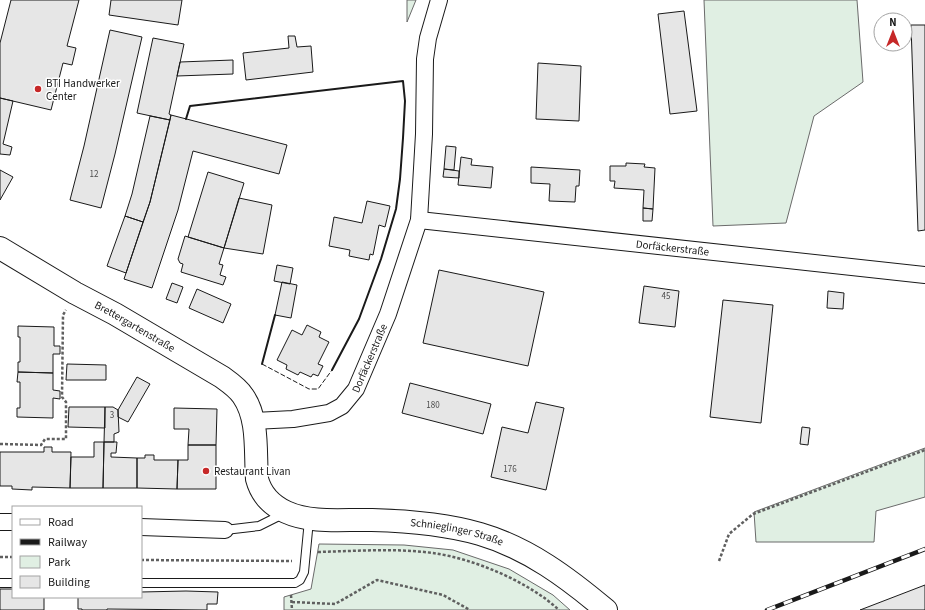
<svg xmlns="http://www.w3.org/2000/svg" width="925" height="610" font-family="'Source Sans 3',sans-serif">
	<rect width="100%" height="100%" fill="#fff"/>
	<!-- green -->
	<path fill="#e0efe3" stroke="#6a6a6a" d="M 407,0 L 416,0 L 407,22 Z
		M 704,0 L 857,0 L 863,82 L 814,116 L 786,223 L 713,226 Z
		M 925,448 L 925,497 L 876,511 L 874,542 L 756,542 L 754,512 Z
		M 319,544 L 404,545 L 453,550 L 509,569 L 553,595 L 570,610 L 284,610 L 284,597 L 311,589 Z"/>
	<!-- building -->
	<path fill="#e6e6e6" stroke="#1a1a1a" d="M 11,0 L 79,0 L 67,46 L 76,48 L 72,65 L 63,63 L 51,110 L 0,98 L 0,43 Z
		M 111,0 L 182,0 L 178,25 L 109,15 Z
		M 684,11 L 697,111 L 670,114 L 658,14 Z
		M 911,25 L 925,25 L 925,230 L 918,231 Z
		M 110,30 L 142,37 L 115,154 L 101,208 L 70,200 L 84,146 Z
		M 288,36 L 295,36 L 297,47 L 311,46 L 313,72 L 246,80 L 243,53 L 289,48 Z
		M 153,38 L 184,44 L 169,114 L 171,115 L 170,120 L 137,113 Z
		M 233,60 L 233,74 L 177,76 L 180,62 Z
		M 538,63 L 581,66 L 579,121 L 536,119 Z
		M 0,98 L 13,101 L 3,144 L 12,147 L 10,155 L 0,154 Z
		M 171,115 L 287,145 L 279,174 L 193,151 L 178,210 L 152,288 L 124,279 L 150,202 Z
		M 150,116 L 170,120 L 150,202 L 143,222 L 125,216 L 132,194 Z
		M 446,146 L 456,147 L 454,170 L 444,169 Z
		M 461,157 L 472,159 L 471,165 L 493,167 L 491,188 L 458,185 Z
		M 626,163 L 645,164 L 644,167 L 655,168 L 653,209 L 643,208 L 644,190 L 614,188 L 615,181 L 610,181 L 610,166 L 626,166 Z
		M 531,167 L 580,170 L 579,186 L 576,186 L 575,202 L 549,201 L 550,184 L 531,183 Z
		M 444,169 L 459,171 L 459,178 L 443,177 Z
		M 0,170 L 13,177 L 0,200 Z
		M 208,172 L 244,183 L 224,248 L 188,237 Z
		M 239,198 L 272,205 L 263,254 L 224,248 Z
		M 367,201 L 390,206 L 385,227 L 379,225 L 373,255 L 370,254 L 369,260 L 349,256 L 350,250 L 329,246 L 334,217 L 362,223 Z
		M 643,208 L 653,209 L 652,221 L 643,221 Z
		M 125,216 L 143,222 L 126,273 L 107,266 Z
		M 185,236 L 224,248 L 219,264 L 223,265 L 220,275 L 226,277 L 223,285 L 181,272 L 183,264 L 180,263 L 178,259 Z
		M 277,265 L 293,268 L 290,284 L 274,281 Z
		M 439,270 L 544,292 L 528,366 L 423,343 Z
		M 282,282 L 297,285 L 291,318 L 275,315 Z
		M 172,283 L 183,287 L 177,303 L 166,299 Z
		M 644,286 L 679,291 L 675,327 L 639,323 Z
		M 197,289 L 231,304 L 223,323 L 189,308 Z
		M 828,291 L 844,293 L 843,309 L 827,308 Z
		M 723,300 L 773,305 L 761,423 L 710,417 Z
		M 307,325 L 321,332 L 319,337 L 329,342 L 318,364 L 323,366 L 318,376 L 313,374 L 311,377 L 300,372 L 298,375 L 286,369 L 287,365 L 277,360 L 292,330 L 302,335 Z
		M 18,326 L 54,327 L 54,346 L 60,346 L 60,354 L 53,354 L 53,373 L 18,372 L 18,362 L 20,362 L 20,337 L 18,337 Z
		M 67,364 L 106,365 L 106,380 L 66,380 Z
		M 18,372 L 53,373 L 53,390 L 60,391 L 60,399 L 53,398 L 53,418 L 17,417 L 17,408 L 20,408 L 20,382 L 17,382 Z
		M 137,377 L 150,384 L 128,422 L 118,417 L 118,410 Z
		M 410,383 L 491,404 L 483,434 L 402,413 Z
		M 536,402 L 564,408 L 546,490 L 491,477 L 502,427 L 528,433 Z
		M 69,407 L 105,407 L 105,428 L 68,427 Z
		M 105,407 L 113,407 L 118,410 L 119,432 L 114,434 L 114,442 L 104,442 Z
		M 174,408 L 217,409 L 216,445 L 188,445 L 189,429 L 174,429 Z
		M 802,427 L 810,428 L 808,445 L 800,444 Z
		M 94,442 L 104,442 L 103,488 L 70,488 L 71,457 L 94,457 Z
		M 104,442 L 117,442 L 116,453 L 111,453 L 111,457 L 137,458 L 137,488 L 103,488 Z
		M 188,445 L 216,445 L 216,489 L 177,489 L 178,460 L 188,460 Z
		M 44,447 L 52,447 L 52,452 L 71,452 L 70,488 L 32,487 L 32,490 L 12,489 L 12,486 L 0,486 L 0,452 L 44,452 Z
		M 145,455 L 154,455 L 154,460 L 178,460 L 177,489 L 137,488 L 137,458 L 145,458 Z
		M 925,585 L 925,610 L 860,610 Z
		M 0,589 L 13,589 L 13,597 L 44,597 L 44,610 L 0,610 Z
		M 186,591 L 218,592 L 217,604 L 207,604 L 207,610 L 107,609 L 107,610 L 82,610 L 82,609 L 78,609 L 78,597 L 141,597 L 141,592 Z"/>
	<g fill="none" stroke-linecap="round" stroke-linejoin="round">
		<defs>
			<path id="lane" d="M 225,530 L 259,526 L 283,514
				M 0,583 L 13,583
				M 141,583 L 295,583 L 300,580 L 304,572 L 309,520"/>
			<g id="street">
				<path id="s1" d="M 419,220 L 925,275"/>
				<path id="s2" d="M 253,421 L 293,419 L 329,413 L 342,406 L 356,389 L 388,314 L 419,220 L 424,134 L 425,59 L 428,38 L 439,0"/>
				<path d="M 0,522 L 13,522"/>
				<path d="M 141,527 L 225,530"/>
			</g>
			<g id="secondary">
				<path id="s3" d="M 0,248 L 75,293 L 115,314 L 222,377 C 229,382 238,388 243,396 C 259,419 255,452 257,479 C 261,494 271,505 286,512 C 312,524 345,519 372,520 C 408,521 446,524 480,534 C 528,548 568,578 606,610"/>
			</g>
		</defs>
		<!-- lane casing -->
		<use href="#lane" stroke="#1a1a1a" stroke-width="10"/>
		<!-- street casing -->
		<use href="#street" stroke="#1a1a1a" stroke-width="18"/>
		<!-- secondary casing -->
		<use href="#secondary" stroke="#1a1a1a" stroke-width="24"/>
		<!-- path -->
		<path stroke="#5f5f5f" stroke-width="2.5" stroke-dasharray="3 2" stroke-linecap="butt" d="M 0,444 L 41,445 L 45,439 L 66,439 L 66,402 L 62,397 L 63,315 L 66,310
			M 318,552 C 356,551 395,548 433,553 C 475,559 529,582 559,610
			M 0,557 L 13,557
			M 141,560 L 292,561
			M 719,561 L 729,534 L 753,514 L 925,450
			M 291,595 L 292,610
			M 292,602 L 335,604 L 377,580 L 443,595 L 470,610"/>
		<!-- lane -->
		<use href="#lane" stroke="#fff" stroke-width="8"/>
		<!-- street -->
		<use href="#street" stroke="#fff" stroke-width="16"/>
		<!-- secondary -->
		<use href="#secondary" stroke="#fff" stroke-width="22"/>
		<defs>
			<path id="rail" d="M 767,610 L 925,549"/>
		</defs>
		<!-- rail casing -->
		<use href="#rail" stroke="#1a1a1a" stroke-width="4.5"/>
		<!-- rail -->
		<use href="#rail" stroke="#fff" stroke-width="3" stroke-dasharray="9" stroke-linecap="butt"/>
		<!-- fence -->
		<path stroke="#1a1a1a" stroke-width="1" stroke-dasharray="5 2" stroke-linecap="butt" d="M 262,364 L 309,389 L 318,389 L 332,370"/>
		<!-- wall -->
		<path stroke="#1a1a1a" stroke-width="2" d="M 186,119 L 190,106 L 403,81 L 405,101 L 403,138 L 400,179 L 396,209 L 381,259 L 359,319 L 332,370
			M 262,364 L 275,315"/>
	</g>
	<!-- markers -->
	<g fill="#c62828" stroke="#fff" stroke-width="1.5">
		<circle cx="38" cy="89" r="4"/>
		<circle cx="206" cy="471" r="4"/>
	</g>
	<g text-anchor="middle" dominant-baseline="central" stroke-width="3" stroke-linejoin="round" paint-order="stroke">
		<!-- number labels -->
		<g font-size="9" fill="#4d4d4d">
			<text x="94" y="174">12</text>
			<text x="666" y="296">45</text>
			<text x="433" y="405">180</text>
			<text x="112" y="415">3</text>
			<text x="510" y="469">176</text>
		</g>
		<!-- poi labels -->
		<g font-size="11" fill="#1a1a1a" stroke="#fff" text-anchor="start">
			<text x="46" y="83">BTI Handwerker<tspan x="46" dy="13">Center</tspan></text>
			<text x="214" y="471">Restaurant Livan</text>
		</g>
		<!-- street labels -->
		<g font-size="11" fill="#1a1a1a" stroke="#fff">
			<text stroke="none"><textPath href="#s1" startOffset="255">Dorfäckerstraße</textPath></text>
			<text stroke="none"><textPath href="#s3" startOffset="156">Brettergartenstraße</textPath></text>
			<text stroke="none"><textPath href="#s2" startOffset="147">Dorfäckerstraße</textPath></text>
			<text stroke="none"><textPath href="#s3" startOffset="589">Schnieglinger Straße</textPath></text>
		</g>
	</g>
	<!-- legend -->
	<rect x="12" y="506" width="130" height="92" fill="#ffffff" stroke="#a3a3a3"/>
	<rect x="20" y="519" width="20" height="6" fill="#ffffff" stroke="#a3a3a3"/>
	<text x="48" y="526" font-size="12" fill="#1a1a1a">Road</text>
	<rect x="20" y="539" width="20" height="6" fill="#1a1a1a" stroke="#a3a3a3"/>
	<text x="48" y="546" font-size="12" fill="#1a1a1a">Railway</text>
	<rect x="20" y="556" width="20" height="12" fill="#e0efe3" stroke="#a3a3a3"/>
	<text x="48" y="566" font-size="12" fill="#1a1a1a">Park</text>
	<rect x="20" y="576" width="20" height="12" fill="#e6e6e6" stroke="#a3a3a3"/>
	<text x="48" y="586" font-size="12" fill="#1a1a1a">Building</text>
	<!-- north arrow -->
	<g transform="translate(893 32)"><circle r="19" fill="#ffffff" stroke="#a3a3a3"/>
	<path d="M0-3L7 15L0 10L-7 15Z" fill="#c62828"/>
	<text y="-6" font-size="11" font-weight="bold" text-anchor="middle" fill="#1a1a1a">N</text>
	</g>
</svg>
